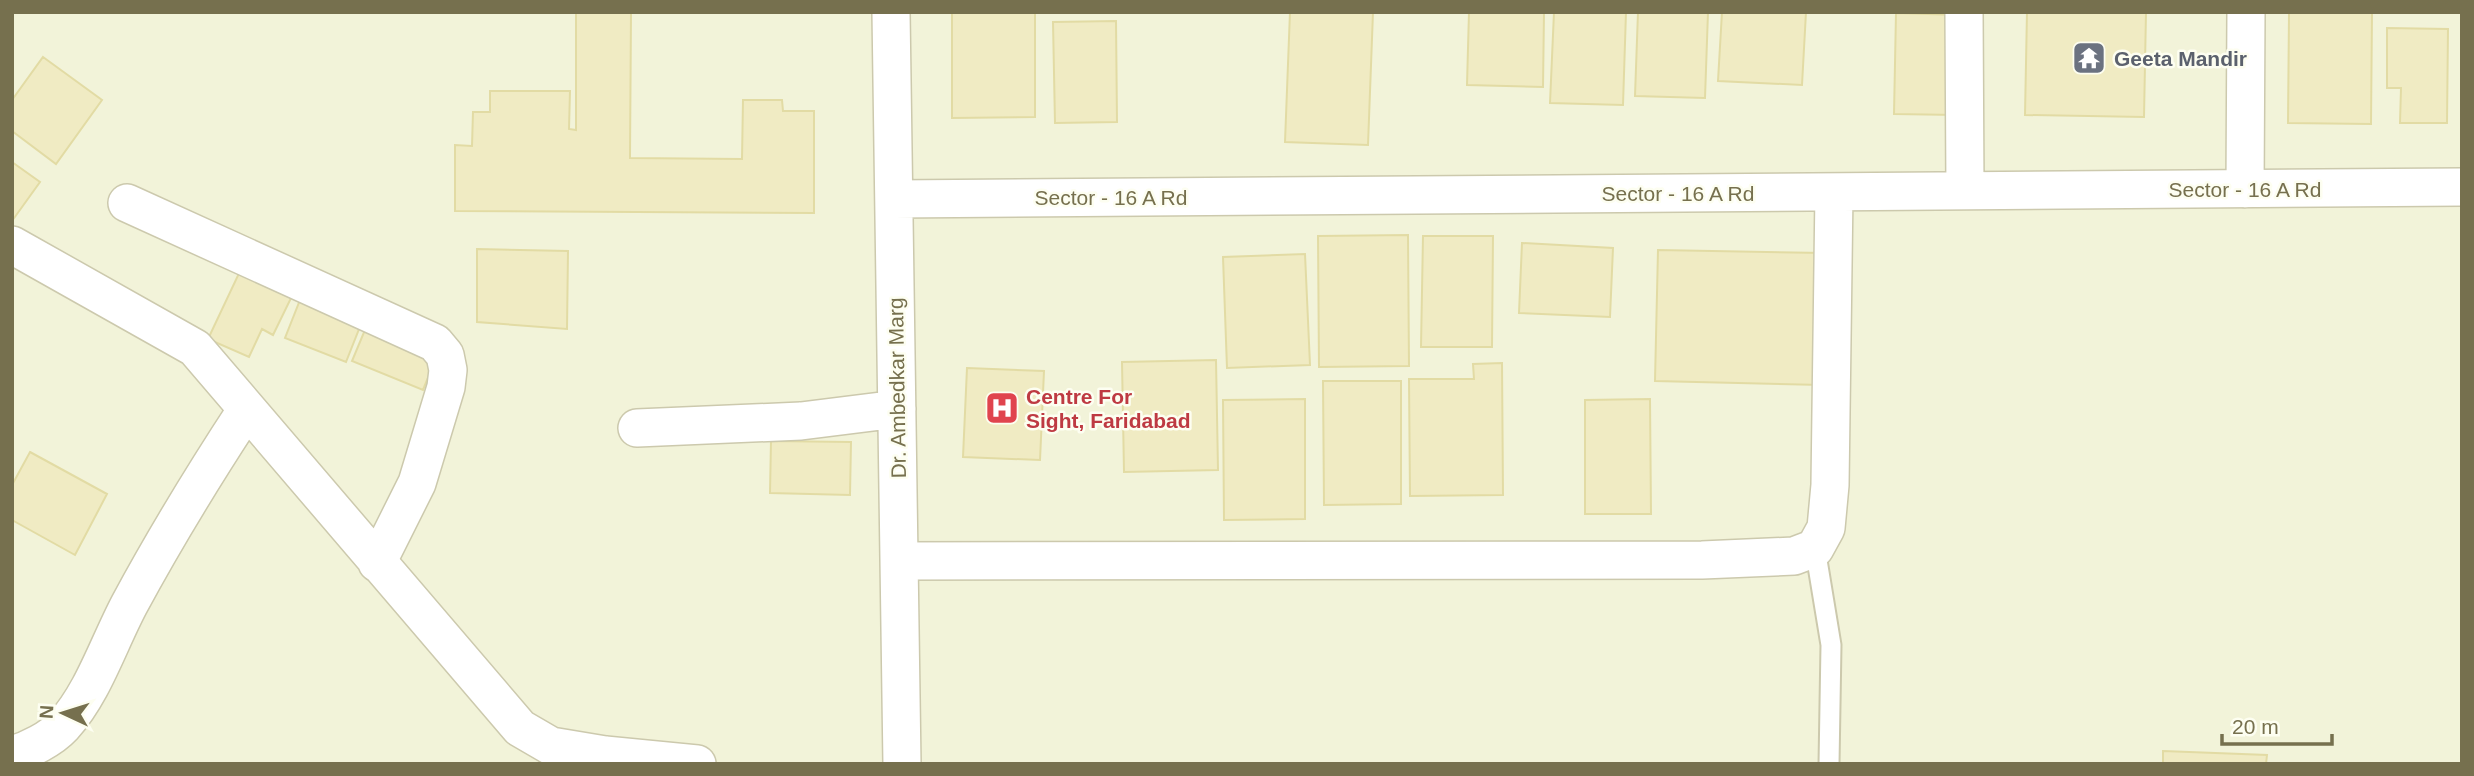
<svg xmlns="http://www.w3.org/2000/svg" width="2474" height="776" font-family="Helvetica,sans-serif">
	<rect width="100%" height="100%" fill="#fafcea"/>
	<!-- residential -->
	<path fill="#f2f3d9" d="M 12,12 L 2462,12 L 2462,764 L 12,764 Z"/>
	<!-- building -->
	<path fill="#f0ebc3" stroke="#e2dba4" stroke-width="2" d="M 576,12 L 631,12 L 630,158 L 742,159 L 743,100 L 782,100 L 783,111 L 814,111 L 814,213 L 455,211 L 455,145 L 472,146 L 473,112 L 490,112 L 490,91 L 570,91 L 569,129 L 576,130 Z
		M 952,12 L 1035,12 L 1035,117 L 952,118 Z
		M 1290,12 L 1373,12 L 1368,145 L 1285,142 Z
		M 1469,12 L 1544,12 L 1543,87 L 1467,85 Z
		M 1554,12 L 1626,12 L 1623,105 L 1550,103 Z
		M 1638,12 L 1708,12 L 1705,98 L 1635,96 Z
		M 1722,12 L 1806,12 L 1802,85 L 1718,81 Z
		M 2027,12 L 2146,12 L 2144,117 L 2025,115 Z
		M 1896,13 L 1960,15 L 1957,115 L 1894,114 Z
		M 2289,13 L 2372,13 L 2371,124 L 2288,123 Z
		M 1116,21 L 1117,122 L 1055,123 L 1053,22 Z
		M 2387,28 L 2448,29 L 2447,123 L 2400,123 L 2401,88 L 2387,88 Z
		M 43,57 L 102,100 L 56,164 L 12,131 L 12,100 Z
		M 12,162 L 40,182 L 12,221 Z
		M 1408,235 L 1409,366 L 1319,367 L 1318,236 Z
		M 1423,236 L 1493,236 L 1492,347 L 1421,347 Z
		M 1522,243 L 1613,248 L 1610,317 L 1519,313 Z
		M 477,249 L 568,251 L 567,329 L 477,322 Z
		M 1658,250 L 1824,253 L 1822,385 L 1655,381 Z
		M 1305,254 L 1310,365 L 1227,368 L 1223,257 Z
		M 241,269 L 293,294 L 273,335 L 262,329 L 249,357 L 208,339 Z
		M 300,300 L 361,324 L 346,362 L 285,338 Z
		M 367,325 L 438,353 L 423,390 L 352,361 Z
		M 1216,360 L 1218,470 L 1124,472 L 1122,362 Z
		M 1502,363 L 1503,495 L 1410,496 L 1409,379 L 1474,379 L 1473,364 Z
		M 967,368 L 1044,371 L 1040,460 L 963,457 Z
		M 1323,381 L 1401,381 L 1401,504 L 1324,505 Z
		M 1305,399 L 1305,519 L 1224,520 L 1223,400 Z
		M 1650,399 L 1651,514 L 1585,514 L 1585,400 Z
		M 771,441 L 851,442 L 850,495 L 770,493 Z
		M 30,452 L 107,494 L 75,555 L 12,520 L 12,485 Z
		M 2163,751 L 2267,755 L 2266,764 L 2163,764 Z"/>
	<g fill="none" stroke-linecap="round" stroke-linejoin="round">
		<defs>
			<path id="service" d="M 1815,548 L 1831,645 L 1829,764"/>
			<path id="minor" d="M 891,12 L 902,764
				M 1964,12 L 1965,191
				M 2245,189 L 2246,12
				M 894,199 L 2462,187
				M 127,203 L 435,343 L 445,355 L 448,370 L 446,387 L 417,483 L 377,563
				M 12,245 L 195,348 L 520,728 L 551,746 L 605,755 L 697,764
				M 637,428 L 801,421 L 897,409
				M 899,561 L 1702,560 L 1794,556 L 1815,548 L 1826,528 L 1830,485 L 1834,192
				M 12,755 C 29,750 51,739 63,726 C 93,693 108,645 129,605 C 165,538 205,473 247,409"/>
		</defs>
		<!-- service casing -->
		<use href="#service" stroke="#ccc9ad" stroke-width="23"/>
		<!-- minor casing -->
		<use href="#minor" stroke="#ccc9ad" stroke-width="40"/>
		<!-- service -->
		<use href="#service" stroke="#fff" stroke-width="19"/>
		<!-- minor -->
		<use href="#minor" stroke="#fff" stroke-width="37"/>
	</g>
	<!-- icons -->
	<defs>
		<symbol id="temple-square" viewBox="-11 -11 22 22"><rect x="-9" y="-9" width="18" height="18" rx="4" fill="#6b7280" stroke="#fdfef1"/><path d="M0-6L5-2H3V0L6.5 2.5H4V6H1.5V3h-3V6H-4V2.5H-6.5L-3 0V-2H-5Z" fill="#fff"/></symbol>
		<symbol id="hospital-square" viewBox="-11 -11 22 22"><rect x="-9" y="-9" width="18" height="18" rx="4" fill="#e0444e" stroke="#fdfef1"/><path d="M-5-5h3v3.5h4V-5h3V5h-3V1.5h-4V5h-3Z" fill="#fff"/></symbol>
	</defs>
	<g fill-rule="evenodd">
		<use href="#temple-square" x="2070" y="39" width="38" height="38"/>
		<use href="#hospital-square" x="983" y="389" width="38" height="38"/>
	</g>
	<g text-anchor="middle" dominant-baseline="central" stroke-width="5" stroke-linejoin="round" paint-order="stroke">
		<!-- worship labels -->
		<g font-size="21" font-weight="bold" fill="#5b616d" stroke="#fdfef1" text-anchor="start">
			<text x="2114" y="58">Geeta Mandir</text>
		</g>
		<!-- street labels -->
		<g font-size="21" fill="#76704e" stroke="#fdfef1">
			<text x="2245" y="189">Sector - 16 A Rd</text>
			<text x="1678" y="193">Sector - 16 A Rd</text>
			<text x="1111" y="197">Sector - 16 A Rd</text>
			<text transform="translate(897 388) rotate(-91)">Dr. Ambedkar Marg</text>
		</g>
		<!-- health labels -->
		<g font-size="21" font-weight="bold" fill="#be3a42" stroke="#fdfef1" text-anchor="start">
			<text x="1026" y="396">Centre For<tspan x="1026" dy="24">Sight, Faridabad</tspan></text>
		</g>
	</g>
	<!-- border -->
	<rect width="2474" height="776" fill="none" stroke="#76704e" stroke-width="28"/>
	<!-- north arrow -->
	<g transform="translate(63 713) rotate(274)" stroke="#fdfef1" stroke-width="5" paint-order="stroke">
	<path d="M0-5L12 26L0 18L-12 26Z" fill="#76704e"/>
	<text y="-10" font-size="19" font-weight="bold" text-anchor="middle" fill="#76704e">N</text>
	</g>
	<!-- scale -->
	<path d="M2222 734v10h110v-10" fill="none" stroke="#76704e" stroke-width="3.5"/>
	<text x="2232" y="734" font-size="21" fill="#76704e" stroke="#fdfef1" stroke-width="5" paint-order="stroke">20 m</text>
</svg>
